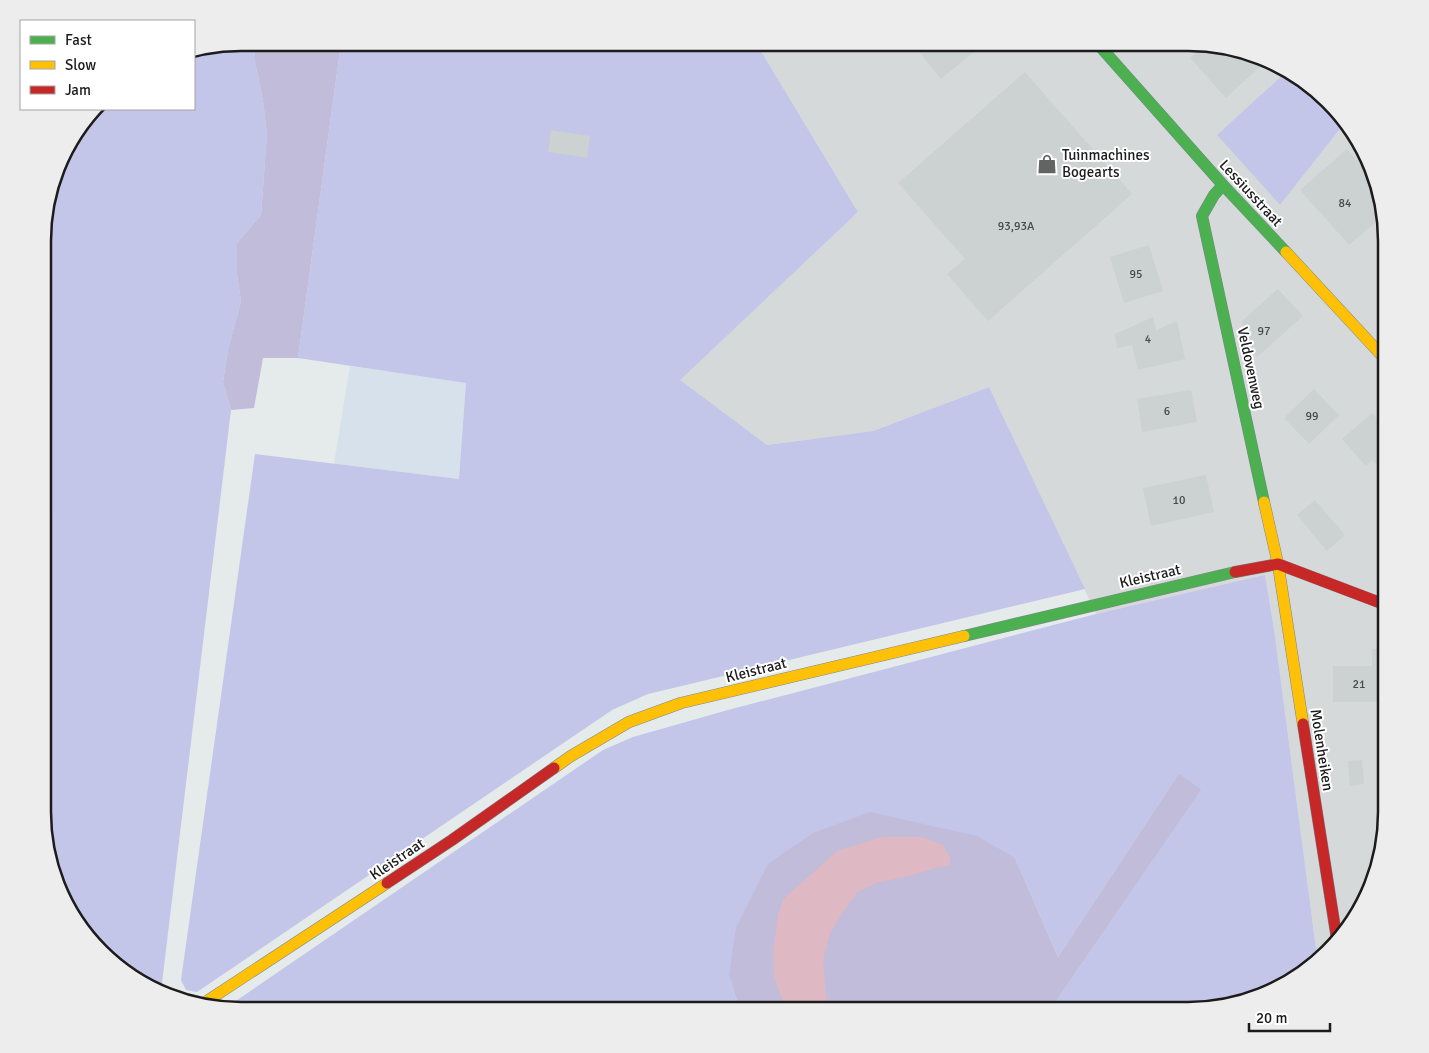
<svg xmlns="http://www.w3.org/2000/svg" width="1429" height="1053" font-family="Signika,sans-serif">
	<rect width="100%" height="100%" fill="#e5eaea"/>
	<!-- residential -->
	<path fill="#d6d9d9" d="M 756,43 L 1200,43 L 1263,58 L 1287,71 L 1218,135 L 1280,205 L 1343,125 L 1366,153 L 1386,229 L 1386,824 L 1376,876 L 1345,933 L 1317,956 L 1274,629 L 1265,576 L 1096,614 L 989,387 L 873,431 L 767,445 L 679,380 L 858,212 Z"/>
	<!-- farmland -->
	<path fill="#d7e1ec" d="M 350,366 L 466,383 L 459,479 L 334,464 Z"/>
	<!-- grass -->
	<path fill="#c3c5e9" d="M 241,43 L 257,43 L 254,57 L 263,101 L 267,134 L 261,215 L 237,243 L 237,275 L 241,301 L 228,350 L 223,382 L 231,410 L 161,991 L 120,969 L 69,911 L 44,837 L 44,216 L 63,153 L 97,109 L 194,109 L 194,52 Z
		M 341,43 L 756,43 L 858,212 L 680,380 L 767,445 L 873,431 L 989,387 L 1085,589 L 648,694 L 612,710 L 197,992 L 186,990 L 181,980 L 255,454 L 459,479 L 466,383 L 298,358 Z
		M 1287,71 L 1309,84 L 1343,125 L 1280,205 L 1217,135 Z
		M 1265,575 L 1274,629 L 1317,956 L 1276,990 L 1188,1010 L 1050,1010 L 1200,791 L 1179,773 L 1058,957 L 1015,858 L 729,976 L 740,1010 L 224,1009 L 603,750 L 633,737 L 728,710 L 1096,614 Z"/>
	<!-- forest -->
	<path fill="#c0bcda" d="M 257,43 L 341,43 L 298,358 L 263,358 L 254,408 L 231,410 L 223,382 L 228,350 L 241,301 L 237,275 L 237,243 L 261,215 L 267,134 L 263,101 L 254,57 Z
		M 1179,773 L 1201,790 L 1050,1010 L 740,1010 L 729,976 L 736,928 L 768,864 L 813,833 L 870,812 L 977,836 L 1015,858 L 1058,957 Z"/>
	<!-- water -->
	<path fill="#deb8c2" d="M 881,837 L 922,837 L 943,845 L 950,858 L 950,865 L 935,868 L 910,876 L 879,882 L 858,892 L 840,916 L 830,934 L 823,961 L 827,1004 L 830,1010 L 786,1010 L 774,977 L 773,954 L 778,915 L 783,899 L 837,851 Z"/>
	<!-- building -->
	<path fill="#ccd1d1" d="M 912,43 L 985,43 L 941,79 Z
		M 1206,44 L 1263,58 L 1267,60 L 1226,98 L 1190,58 Z
		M 1025,72 L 1132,194 L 988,321 L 947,274 L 965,259 L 898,183 Z
		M 551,130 L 590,136 L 587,158 L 548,152 Z
		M 1347,149 L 1373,179 L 1383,216 L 1349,245 L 1300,190 Z
		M 1149,245 L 1163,291 L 1124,303 L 1110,257 Z
		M 1278,289 L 1303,316 L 1257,357 L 1244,341 L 1242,321 Z
		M 1153,317 L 1156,330 L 1177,321 L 1185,359 L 1138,370 L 1132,345 L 1117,348 L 1115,334 Z
		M 1314,389 L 1339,415 L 1309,444 L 1284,418 Z
		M 1191,390 L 1197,422 L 1142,432 L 1137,399 Z
		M 1372,413 L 1386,429 L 1386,476 L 1372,460 L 1366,466 L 1342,439 Z
		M 1206,475 L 1214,512 L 1151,526 L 1143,488 Z
		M 1315,500 L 1345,535 L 1327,551 L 1297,515 Z
		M 1372,649 L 1386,649 L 1386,702 L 1333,702 L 1333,666 L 1372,666 Z
		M 1362,760 L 1364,784 L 1350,786 L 1348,761 Z"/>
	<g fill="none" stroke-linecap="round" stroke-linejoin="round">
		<defs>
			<path id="fast" d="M 1097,43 L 1223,185 L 1286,252
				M 1223,185 L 1214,195 L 1202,216 L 1264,502
				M 964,636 L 1235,572"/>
			<path id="slow" d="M 1286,252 L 1386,360
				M 1264,502 L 1278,564 L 1303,724
				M 554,768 L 571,756 L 629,722 L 681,703 L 964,636
				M 201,1005 L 387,883"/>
			<path id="jam" d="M 1235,572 L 1278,564 L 1386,605
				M 1303,724 L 1337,940
				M 387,883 L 452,840 L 554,768"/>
		</defs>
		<!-- fast casing -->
		<use href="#fast" stroke="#7d8794" stroke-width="12"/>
		<!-- slow casing -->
		<use href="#slow" stroke="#7d8794" stroke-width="12"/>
		<!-- jam casing -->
		<use href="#jam" stroke="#7d8794" stroke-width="12"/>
		<!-- fast -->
		<use href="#fast" stroke="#4caf50" stroke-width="11"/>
		<!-- slow -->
		<use href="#slow" stroke="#ffc107" stroke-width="11"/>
		<!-- jam -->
		<use href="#jam" stroke="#c62828" stroke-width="11"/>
	</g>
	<!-- icons -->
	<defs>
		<symbol id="shop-bare" viewBox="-9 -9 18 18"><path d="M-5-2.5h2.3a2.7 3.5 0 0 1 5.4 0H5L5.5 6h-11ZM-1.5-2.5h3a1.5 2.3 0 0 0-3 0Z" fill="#626464" stroke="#fff" stroke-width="2.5" paint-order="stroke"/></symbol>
	</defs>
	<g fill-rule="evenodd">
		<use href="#shop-bare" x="1033" y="150" width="28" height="28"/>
	</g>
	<g text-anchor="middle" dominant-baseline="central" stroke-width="4" stroke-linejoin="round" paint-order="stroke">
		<!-- number labels -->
		<g font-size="12" fill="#484949">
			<text x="1345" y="203">84</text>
			<text x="1016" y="226">93,93A</text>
			<text x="1136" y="274">95</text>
			<text x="1264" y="331">97</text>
			<text x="1148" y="339">4</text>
			<text x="1167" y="411">6</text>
			<text x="1312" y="416">99</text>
			<text x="1179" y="500">10</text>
			<text x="1359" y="684">21</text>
		</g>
		<!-- poi labels -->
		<g font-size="15" fill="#1c1c1c" stroke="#fff" text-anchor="start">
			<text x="1062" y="155">Tuinmachines<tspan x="1062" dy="17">Bogearts</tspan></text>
		</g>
		<!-- street labels -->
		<g font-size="15" fill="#1c1c1c" stroke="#fff">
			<text transform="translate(1251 193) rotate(47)">Lessiusstraat</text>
			<text transform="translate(1251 368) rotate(78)">Veldovenweg</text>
			<text transform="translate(1150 576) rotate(-13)">Kleistraat</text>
			<text transform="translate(756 670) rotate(-14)">Kleistraat</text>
			<text transform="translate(1322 750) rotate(81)">Molenheiken</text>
			<text transform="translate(397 859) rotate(-34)">Kleistraat</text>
		</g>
	</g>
	<!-- crop -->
	<path d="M0 0H1429V1053H0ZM241 51H1188A190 190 0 0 1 1378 241V812A190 190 0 0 1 1188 1002H241A190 190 0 0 1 51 812V241A190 190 0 0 1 241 51Z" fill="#ededed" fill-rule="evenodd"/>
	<path fill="none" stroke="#1c1c1c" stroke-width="2.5" d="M241 51H1188A190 190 0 0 1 1378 241V812A190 190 0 0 1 1188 1002H241A190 190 0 0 1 51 812V241A190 190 0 0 1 241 51Z"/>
	<!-- legend -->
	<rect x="20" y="20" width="175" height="90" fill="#ffffff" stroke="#a4a4a4"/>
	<rect x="30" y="36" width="25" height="8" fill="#4caf50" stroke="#a4a4a4"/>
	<text x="65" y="45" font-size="15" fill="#1c1c1c">Fast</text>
	<rect x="30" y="61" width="25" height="8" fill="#ffc107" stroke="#a4a4a4"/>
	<text x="65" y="70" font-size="15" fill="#1c1c1c">Slow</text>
	<rect x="30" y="86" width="25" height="8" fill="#c62828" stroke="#a4a4a4"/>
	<text x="65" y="95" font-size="15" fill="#1c1c1c">Jam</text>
	<!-- scale -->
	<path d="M1249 1023v8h81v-8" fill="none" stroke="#1c1c1c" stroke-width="2.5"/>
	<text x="1256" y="1023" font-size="15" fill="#1c1c1c" stroke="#ffffff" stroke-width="4" paint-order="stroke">20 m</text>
</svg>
